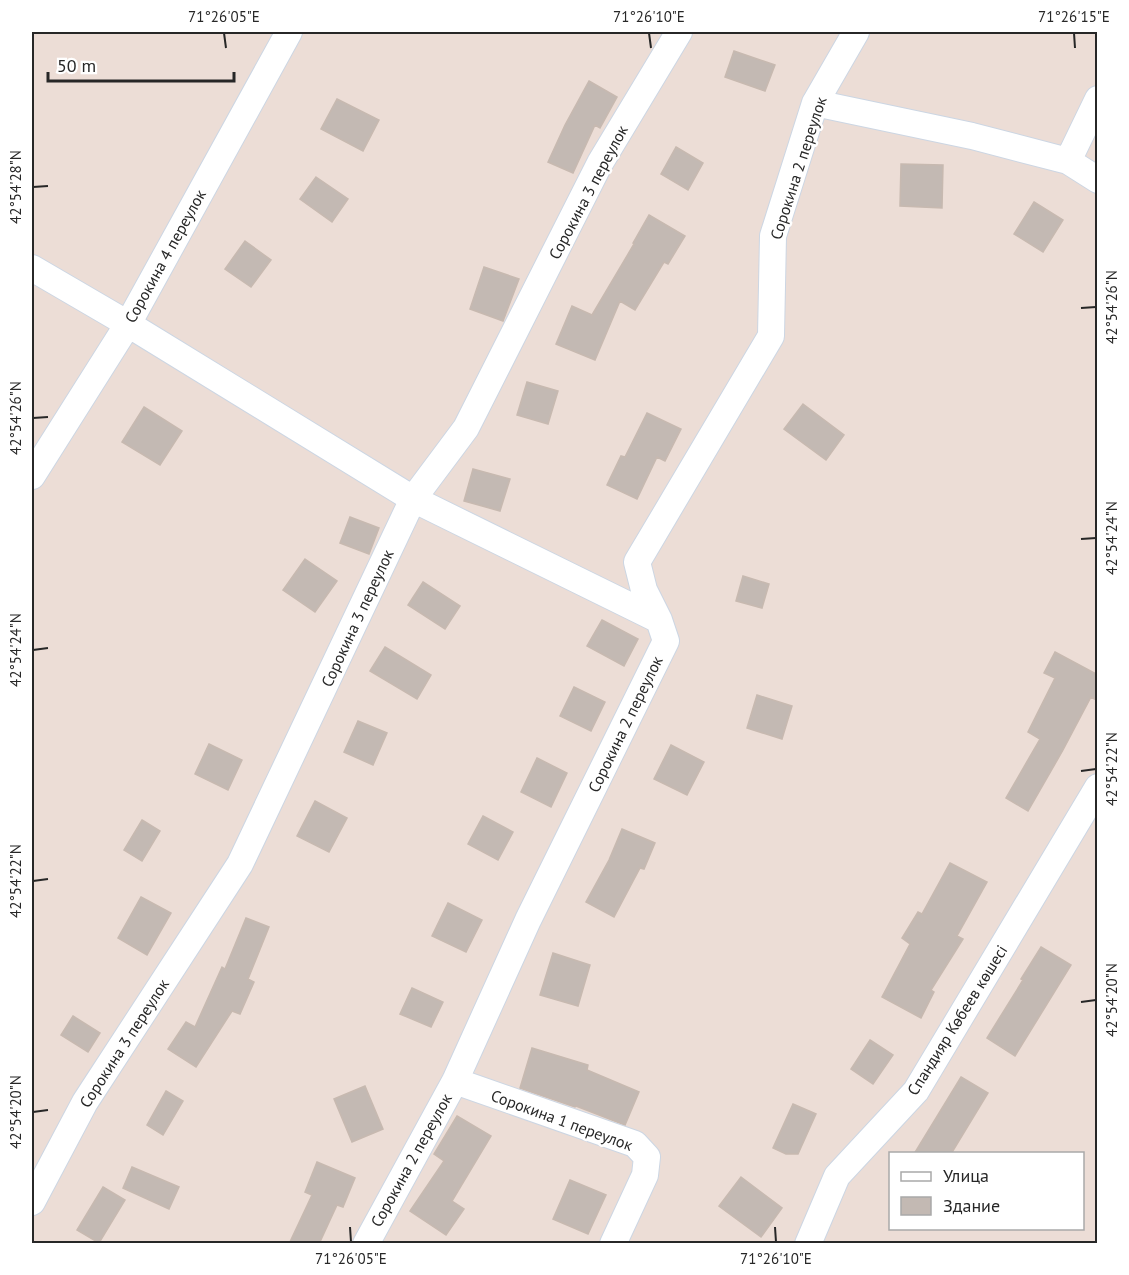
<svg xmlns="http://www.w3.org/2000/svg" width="1129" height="1275" font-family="'PT Sans',sans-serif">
	<rect width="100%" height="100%" fill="#ecddd6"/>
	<!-- building -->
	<path fill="#c3b9b3" stroke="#c7b9b0" stroke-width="1.5" d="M 734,51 L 775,65 L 765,91 L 725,77 Z
		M 589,81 L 617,97 L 600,128 L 595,125 L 573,173 L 548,162 L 565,125 Z
		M 337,99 L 379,120 L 363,151 L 321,129 Z
		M 676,147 L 703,163 L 688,190 L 661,174 Z
		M 901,164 L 943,165 L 942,208 L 900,206 Z
		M 316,177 L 348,199 L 332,222 L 300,199 Z
		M 1034,202 L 1063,220 L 1043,252 L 1014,234 Z
		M 649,215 L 685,236 L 668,264 L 664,262 L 635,310 L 620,301 L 595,360 L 556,344 L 572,306 L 592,315 L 634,244 L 633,243 Z
		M 245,241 L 271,260 L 251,287 L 225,269 Z
		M 484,267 L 519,279 L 503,321 L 470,309 Z
		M 527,382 L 558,391 L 548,424 L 517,415 Z
		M 803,404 L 844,435 L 826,460 L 784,429 Z
		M 144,407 L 182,431 L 160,465 L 122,442 Z
		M 647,413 L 681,429 L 665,461 L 657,457 L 637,499 L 607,485 L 621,456 L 625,457 Z
		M 473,469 L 510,479 L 500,511 L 464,501 Z
		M 350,517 L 379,528 L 369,554 L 340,543 Z
		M 305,559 L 337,581 L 315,612 L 283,590 Z
		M 743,576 L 769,584 L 762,608 L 736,601 Z
		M 423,582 L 460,606 L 445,629 L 408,605 Z
		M 602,620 L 638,639 L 624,666 L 587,646 Z
		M 385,647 L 431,675 L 417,699 L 370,671 Z
		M 1055,652 L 1098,675 L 1098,701 L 1091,697 L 1063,750 L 1028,811 L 1006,798 L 1040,739 L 1028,732 L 1055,678 L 1044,673 Z
		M 574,687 L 605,702 L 591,731 L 560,716 Z
		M 757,695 L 792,706 L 782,739 L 747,728 Z
		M 358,721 L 387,733 L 373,765 L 344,752 Z
		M 209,744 L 242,760 L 228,790 L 195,774 Z
		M 671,745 L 704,762 L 687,795 L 654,779 Z
		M 537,758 L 567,773 L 551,807 L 521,792 Z
		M 315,801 L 347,818 L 329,852 L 297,836 Z
		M 483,816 L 513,832 L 498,860 L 468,844 Z
		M 142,820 L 160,831 L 142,861 L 124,850 Z
		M 622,829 L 655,843 L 644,869 L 640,868 L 614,917 L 586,902 L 609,860 Z
		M 950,863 L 987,882 L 957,936 L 963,939 L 931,990 L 934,992 L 921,1018 L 882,997 L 910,944 L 902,938 L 918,912 L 922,914 Z
		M 141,897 L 171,913 L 147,955 L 118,938 Z
		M 448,903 L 482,920 L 466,952 L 432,936 Z
		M 246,918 L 269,927 L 248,979 L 254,982 L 240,1014 L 232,1011 L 196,1067 L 168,1049 L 186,1022 L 195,1027 L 222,967 L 225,969 Z
		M 1041,947 L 1071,965 L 1015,1056 L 987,1038 L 1023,980 L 1021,979 Z
		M 553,953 L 590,965 L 578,1006 L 540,995 Z
		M 412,988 L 443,1002 L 431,1027 L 400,1014 Z
		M 73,1016 L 100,1033 L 88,1052 L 61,1035 Z
		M 870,1040 L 893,1055 L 873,1084 L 851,1069 Z
		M 532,1048 L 588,1065 L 587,1070 L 639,1092 L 625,1125 L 576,1106 L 575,1107 L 520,1088 Z
		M 961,1077 L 988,1093 L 951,1154 L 914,1154 Z
		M 365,1086 L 383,1129 L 352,1142 L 334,1099 Z
		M 166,1091 L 183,1101 L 163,1135 L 147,1125 Z
		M 793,1104 L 816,1114 L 798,1154 L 786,1154 L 773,1148 Z
		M 457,1116 L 491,1136 L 452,1201 L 464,1209 L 446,1235 L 410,1211 L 444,1161 L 434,1154 Z
		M 317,1162 L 355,1178 L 343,1207 L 337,1205 L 319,1244 L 289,1244 L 312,1195 L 305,1192 Z
		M 132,1167 L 179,1187 L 169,1209 L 123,1188 Z
		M 741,1177 L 782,1208 L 761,1237 L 719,1206 Z
		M 570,1180 L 606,1195 L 588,1234 L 553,1219 Z
		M 103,1187 L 125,1200 L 99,1243 L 77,1230 Z"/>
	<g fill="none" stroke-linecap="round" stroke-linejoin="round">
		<defs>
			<path id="minor" d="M 1098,99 L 1068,161 L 1098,180
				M 815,103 L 972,136 L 1068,161
				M 32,268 L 128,324 L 413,499 L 659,620
				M 32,476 L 128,324 L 289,32
				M 455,1081 L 635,1144 L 647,1157 L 645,1175 L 613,1244
				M 32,1202 L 85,1102 L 240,864 L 413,499 L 466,428 L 600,163 L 679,32
				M 366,1244 L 455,1081 L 528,920 L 666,641 L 659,620 L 644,590 L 637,562 L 771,336 L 773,236 L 815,103 L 856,32
				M 808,1244 L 837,1176 L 916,1091 L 1098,787"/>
		</defs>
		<!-- minor casing -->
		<use href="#minor" stroke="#ccd6e3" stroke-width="28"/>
		<!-- minor -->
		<use href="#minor" stroke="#fff" stroke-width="26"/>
	</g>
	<!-- ticks -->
	<path fill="none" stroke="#272727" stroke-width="2" d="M 224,33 L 226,48M 649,33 L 651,48M 1074,33 L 1075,48M 33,187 L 48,186M 1081,308 L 1096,307M 33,418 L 48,417M 1081,539 L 1096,538M 33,650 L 48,648M 1081,771 L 1096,769M 33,881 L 48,879M 1081,1002 L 1096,1000M 33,1112 L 48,1110M 350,1227 L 351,1242M 775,1227 L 776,1242"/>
	<g text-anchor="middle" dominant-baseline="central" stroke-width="5" stroke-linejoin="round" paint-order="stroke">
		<!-- street labels -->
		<g font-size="16" fill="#272727" stroke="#fff">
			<text transform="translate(798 168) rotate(-72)">Сорокина 2 переулок</text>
			<text transform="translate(588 192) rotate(-62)">Сорокина 3 переулок</text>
			<text transform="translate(165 256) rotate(-61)">Сорокина 4 переулок</text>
			<text transform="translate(357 618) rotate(-65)">Сорокина 3 переулок</text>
			<text transform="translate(625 724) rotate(-64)">Сорокина 2 переулок</text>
			<text transform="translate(957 1020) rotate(-58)">Спандияр Көбеев көшесі</text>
			<text transform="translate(124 1043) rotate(-57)">Сорокина 3 переулок</text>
			<text transform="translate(562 1120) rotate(20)">Сорокина 1 переулок</text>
			<text transform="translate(411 1160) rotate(-61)">Сорокина 2 переулок</text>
		</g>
	</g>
	<!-- border -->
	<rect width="1129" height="1275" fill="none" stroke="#ffffff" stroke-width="66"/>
	<!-- legend -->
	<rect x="889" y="1152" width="195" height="78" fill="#ffffff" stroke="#a9a9a9" stroke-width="1.5"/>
	<rect x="901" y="1172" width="30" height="9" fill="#ffffff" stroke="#a9a9a9" stroke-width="1.5"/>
	<text x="943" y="1182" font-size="18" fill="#272727">Улица</text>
	<rect x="901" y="1197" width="30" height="18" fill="#c3b9b3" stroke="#a9a9a9" stroke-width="1.5"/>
	<text x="943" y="1212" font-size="18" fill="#272727">Здание</text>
	<!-- scale -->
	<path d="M48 72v9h186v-9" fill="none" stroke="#272727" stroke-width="3"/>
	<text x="57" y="72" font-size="18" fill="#272727" stroke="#ffffff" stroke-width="4.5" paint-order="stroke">50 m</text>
	<rect x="33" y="33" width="1063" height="1209" fill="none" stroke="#272727" stroke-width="2"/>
	<g font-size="15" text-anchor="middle" fill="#272727">
		<text x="224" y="22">71°26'05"E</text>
		<text x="649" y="22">71°26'10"E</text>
		<text x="1074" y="22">71°26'15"E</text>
		<text transform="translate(16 187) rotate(-90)" y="5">42°54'28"N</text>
		<text transform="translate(1112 307) rotate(-90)" y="5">42°54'26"N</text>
		<text transform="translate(16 418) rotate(-90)" y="5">42°54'26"N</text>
		<text transform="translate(1112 538) rotate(-90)" y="5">42°54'24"N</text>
		<text transform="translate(16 650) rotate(-90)" y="5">42°54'24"N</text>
		<text transform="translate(1112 769) rotate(-90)" y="5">42°54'22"N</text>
		<text transform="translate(16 881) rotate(-90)" y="5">42°54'22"N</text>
		<text transform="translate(1112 1000) rotate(-90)" y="5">42°54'20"N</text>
		<text transform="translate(16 1112) rotate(-90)" y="5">42°54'20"N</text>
		<text x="351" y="1264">71°26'05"E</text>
		<text x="776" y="1264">71°26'10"E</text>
	</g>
</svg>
